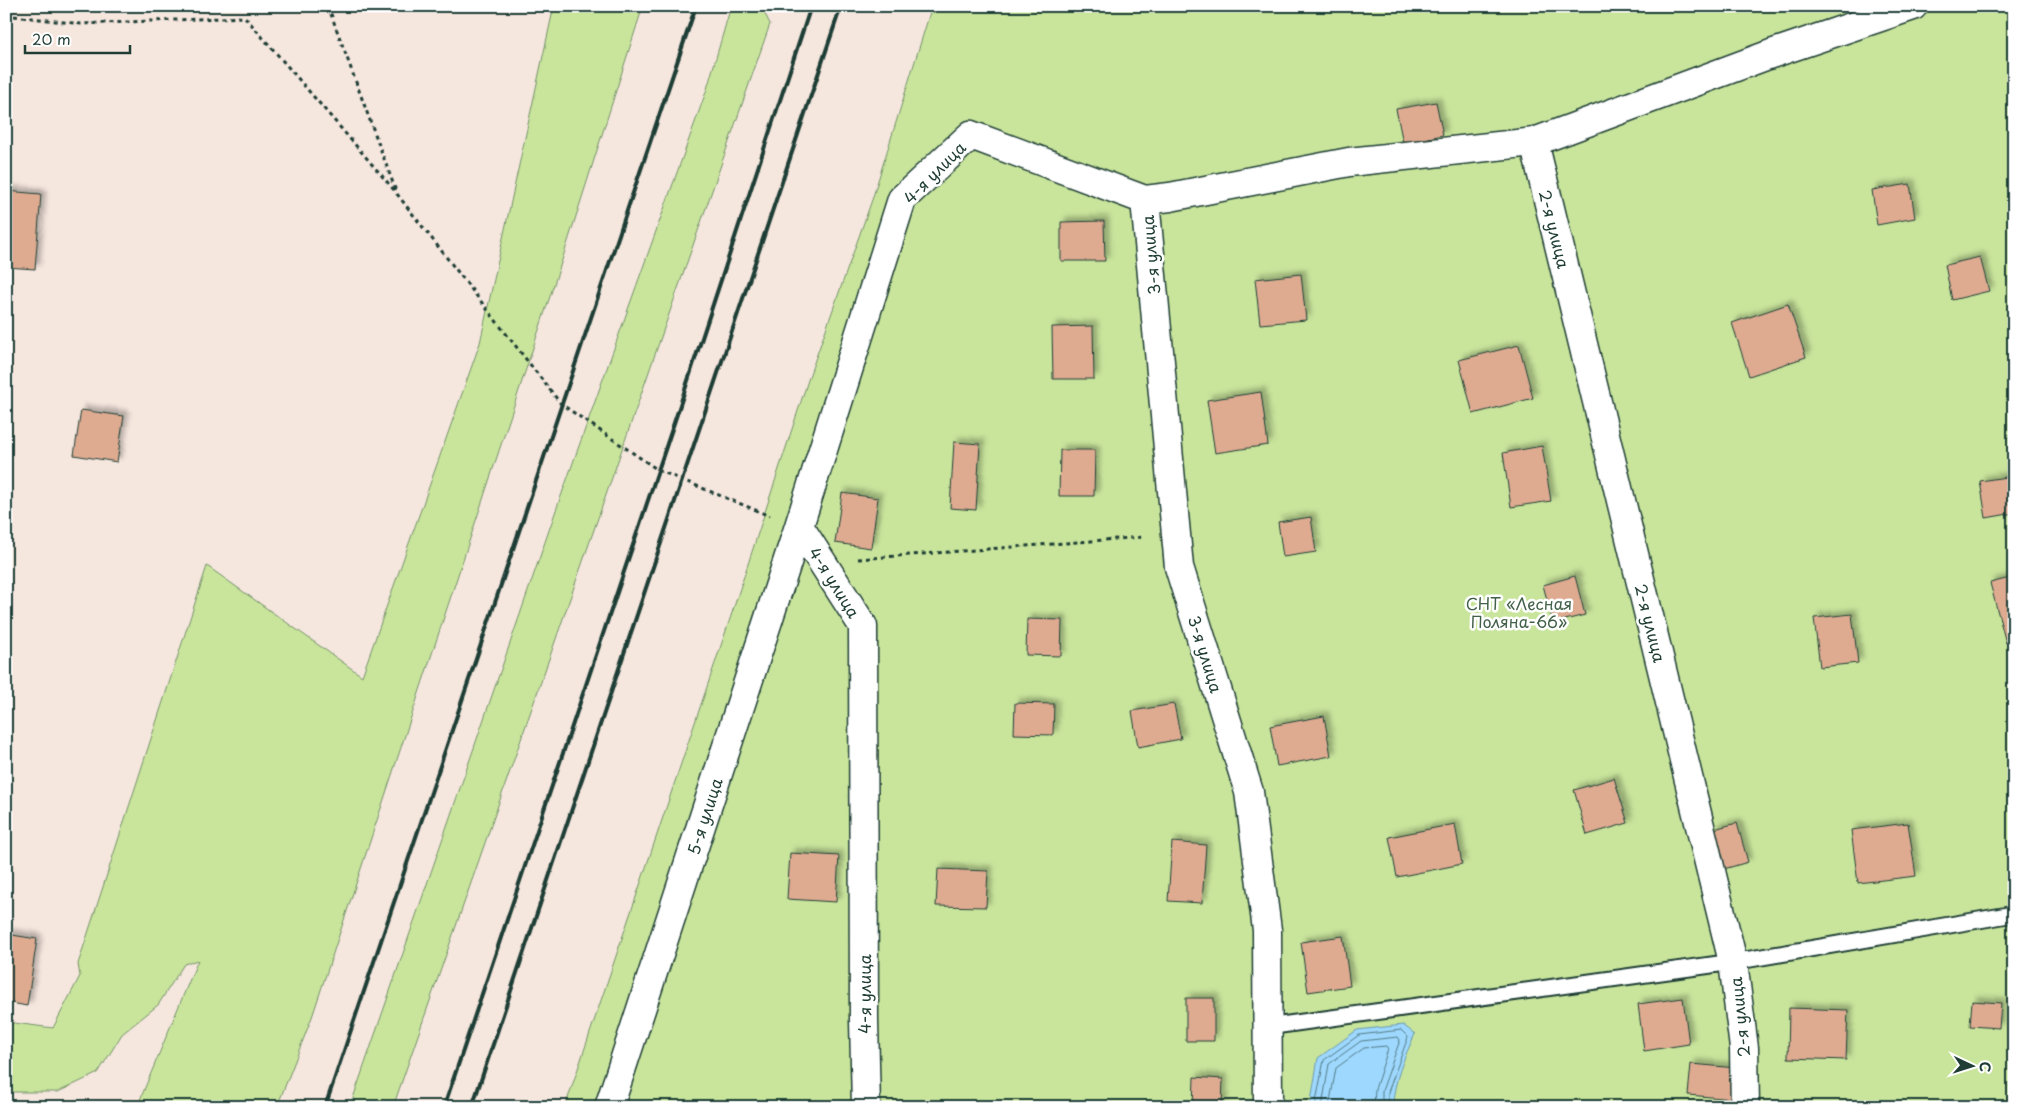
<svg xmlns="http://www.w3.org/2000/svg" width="2020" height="1113" font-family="'Playpen Sans',sans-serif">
	<defs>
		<filter id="shadow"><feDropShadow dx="4.5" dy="-4.5" stdDeviation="2.5" flood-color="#0004"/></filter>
	</defs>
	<rect width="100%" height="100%" fill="#f5e6de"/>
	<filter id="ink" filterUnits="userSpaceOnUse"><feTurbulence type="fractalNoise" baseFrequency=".02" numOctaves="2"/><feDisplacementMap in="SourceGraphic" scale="10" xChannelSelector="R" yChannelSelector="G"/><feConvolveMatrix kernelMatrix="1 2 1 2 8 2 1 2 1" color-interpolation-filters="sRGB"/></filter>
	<g filter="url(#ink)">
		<!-- green -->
		<path fill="#c9e59c" stroke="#749168" d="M 554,6 L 643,6 L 563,257 L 312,1017 L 277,1107 L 137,1107 L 198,960 L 184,964 L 158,1005 L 122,1034 L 98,1073 L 58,1092 L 12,1092 L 6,1095 L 6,1022 L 53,1028 L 80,976 L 78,964 L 207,566 L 362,676 L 480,343 Z
			M 731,6 L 761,6 L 770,24 L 393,1107 L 350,1107 L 555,513 L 707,89 Z
			M 932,6 L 2014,6 L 2014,1107 L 565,1107 L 733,610 L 810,374 L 872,200 Z"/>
		<!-- water -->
		<path fill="#9ed8fe" stroke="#6b9aad" d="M 1403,1025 L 1415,1034 C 1405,1056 1393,1082 1393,1107 L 1310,1107 L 1318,1058 L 1357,1030 Z"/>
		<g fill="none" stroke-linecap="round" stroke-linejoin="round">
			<!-- shore -->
			<path stroke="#527b85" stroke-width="1" d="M 1315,1107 L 1324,1060 L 1359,1035 L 1401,1030 L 1408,1037 L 1388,1092 L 1388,1107
				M 1322,1107 L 1329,1064 L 1361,1041 L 1398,1037 L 1400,1040 L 1382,1091 L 1382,1107
				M 1329,1107 L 1336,1068 L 1364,1048 L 1386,1046 L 1388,1049 L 1375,1089 L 1374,1107"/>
		</g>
		<!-- building -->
		<path fill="#deab91" stroke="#1f3d34" filter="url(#shadow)" d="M 1436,102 L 1443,135 L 1403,143 L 1396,109 Z
			M 1910,184 L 1915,218 L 1877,225 L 1872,190 Z
			M 6,191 L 41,194 L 35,269 L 6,267 Z
			M 1104,221 L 1105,261 L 1061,261 L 1061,222 Z
			M 1980,257 L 1989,291 L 1952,300 L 1945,265 Z
			M 1301,274 L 1306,320 L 1260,324 L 1255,279 Z
			M 1788,304 L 1806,357 L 1749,376 L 1732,323 Z
			M 1093,326 L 1094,379 L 1053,379 L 1052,327 Z
			M 1519,345 L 1533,398 L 1473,414 L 1459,360 Z
			M 1261,392 L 1268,445 L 1215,453 L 1207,400 Z
			M 81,410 L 124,416 L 117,462 L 74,455 Z
			M 954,442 L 980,444 L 976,510 L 950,508 Z
			M 1542,446 L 1551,501 L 1511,507 L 1503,453 Z
			M 1060,450 L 1095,450 L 1094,496 L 1059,496 Z
			M 2013,476 L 2014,513 L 1986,518 L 1980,481 Z
			M 842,493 L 878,498 L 871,548 L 835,543 Z
			M 1311,517 L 1316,552 L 1283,557 L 1278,522 Z
			M 1575,576 L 1585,615 L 1553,623 L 1543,585 Z
			M 2014,577 L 2014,641 L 2006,643 L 1990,583 Z
			M 1852,614 L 1858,663 L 1820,667 L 1814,618 Z
			M 1027,619 L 1062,620 L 1061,656 L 1026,655 Z
			M 1015,703 L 1054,704 L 1053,735 L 1014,734 Z
			M 1174,704 L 1181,739 L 1138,747 L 1132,711 Z
			M 1324,716 L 1331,756 L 1277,766 L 1270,726 Z
			M 1614,778 L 1628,823 L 1587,835 L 1574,790 Z
			M 1737,823 L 1748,862 L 1724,869 L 1714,829 Z
			M 1908,823 L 1916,876 L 1858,883 L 1851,830 Z
			M 1455,824 L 1462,864 L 1397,877 L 1389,837 Z
			M 1172,842 L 1206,845 L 1202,903 L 1168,901 Z
			M 790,853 L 839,856 L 836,902 L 787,899 Z
			M 938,869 L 988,871 L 986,907 L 936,906 Z
			M 6,934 L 37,939 L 27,1006 L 6,1002 Z
			M 1343,936 L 1350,986 L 1308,992 L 1301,942 Z
			M 1186,998 L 1214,998 L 1214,1041 L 1186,1041 Z
			M 1683,998 L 1689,1044 L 1644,1051 L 1638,1004 Z
			M 1972,1001 L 2001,1003 L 1999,1028 L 1970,1026 Z
			M 1789,1008 L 1848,1010 L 1846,1060 L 1788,1058 Z
			M 1691,1064 L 1737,1068 L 1734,1099 L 1688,1095 Z
			M 1194,1077 L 1223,1079 L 1222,1107 L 1193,1107 Z"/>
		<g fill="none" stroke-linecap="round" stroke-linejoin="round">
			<defs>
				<path id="lane" d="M 1267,1027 L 1733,962 L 2014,914"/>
				<path id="street" d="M 1534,142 L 1733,962 L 1744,1048 L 1745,1107
					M 1145,200 L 1179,567 L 1249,792 L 1267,930 L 1268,1107
					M 609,1107 L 799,526
					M 866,1107 L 864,1020 L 863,626 L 799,526 L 902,199 L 971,135 L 1145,200 L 1170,197 L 1349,162 L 1534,142 L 1771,54 L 1913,6"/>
			</defs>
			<!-- lane casing -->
			<use href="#lane" stroke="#1f3d34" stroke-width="19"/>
			<!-- street casing -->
			<use href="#street" stroke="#1f3d34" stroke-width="31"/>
			<!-- path -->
			<path stroke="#1f3d34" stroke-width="3" stroke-dasharray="4 4" stroke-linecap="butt" d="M 328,6 L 397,194 L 561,404 L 658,470 L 770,516
				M 6,15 L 81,24 L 245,17 L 395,191
				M 858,559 L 1143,537"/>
			<!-- lane -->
			<use href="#lane" stroke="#fff" stroke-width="15"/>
			<!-- street -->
			<use href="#street" stroke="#fff" stroke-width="28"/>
			<!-- rail -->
			<path stroke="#1f3d34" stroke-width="4" d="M 325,1107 L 696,6
				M 444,1107 L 677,414 L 811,6
				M 472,1107 L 841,6"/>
		</g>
	</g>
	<g text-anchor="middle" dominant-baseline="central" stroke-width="5" stroke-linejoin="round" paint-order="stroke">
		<!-- street labels -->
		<g font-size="16" fill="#1f3d34" stroke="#fff">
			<text transform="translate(934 172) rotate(-45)">4-я улица</text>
			<text transform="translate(1555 229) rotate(76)">2-я улица</text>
			<text transform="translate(1150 255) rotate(-95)">3-я улица</text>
			<text transform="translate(835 582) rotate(58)">4-я улица</text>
			<text transform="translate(1651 623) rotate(76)">2-я улица</text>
			<text transform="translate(1206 654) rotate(73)">3-я улица</text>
			<text transform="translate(704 816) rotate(-72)">5-я улица</text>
			<text transform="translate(864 994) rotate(-90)">4-я улица</text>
			<text transform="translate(1739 1017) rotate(-96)">2-я улица</text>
		</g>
		<!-- park labels -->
		<g font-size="16" fill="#415f49" stroke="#fff">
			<text x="1519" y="603">СНТ «Лесная<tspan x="1519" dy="18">Поляна-66»</tspan></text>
		</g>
	</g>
	<!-- margin -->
	<rect width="2020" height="1113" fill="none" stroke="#fff" stroke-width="25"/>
	<rect x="12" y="12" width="1995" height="1088" fill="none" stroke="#1f3d34" stroke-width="2" filter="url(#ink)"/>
	<!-- north arrow -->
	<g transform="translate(1972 1066) rotate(94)" stroke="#ffffff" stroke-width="4" paint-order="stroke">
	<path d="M0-4L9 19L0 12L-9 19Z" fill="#1f3d34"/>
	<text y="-8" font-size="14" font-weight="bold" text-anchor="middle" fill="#1f3d34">С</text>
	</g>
	<!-- scale -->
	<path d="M25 45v8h105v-8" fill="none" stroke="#1f3d34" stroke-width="2.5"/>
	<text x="32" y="45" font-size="15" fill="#1f3d34" stroke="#ffffff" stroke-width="4" paint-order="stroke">20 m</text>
</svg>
